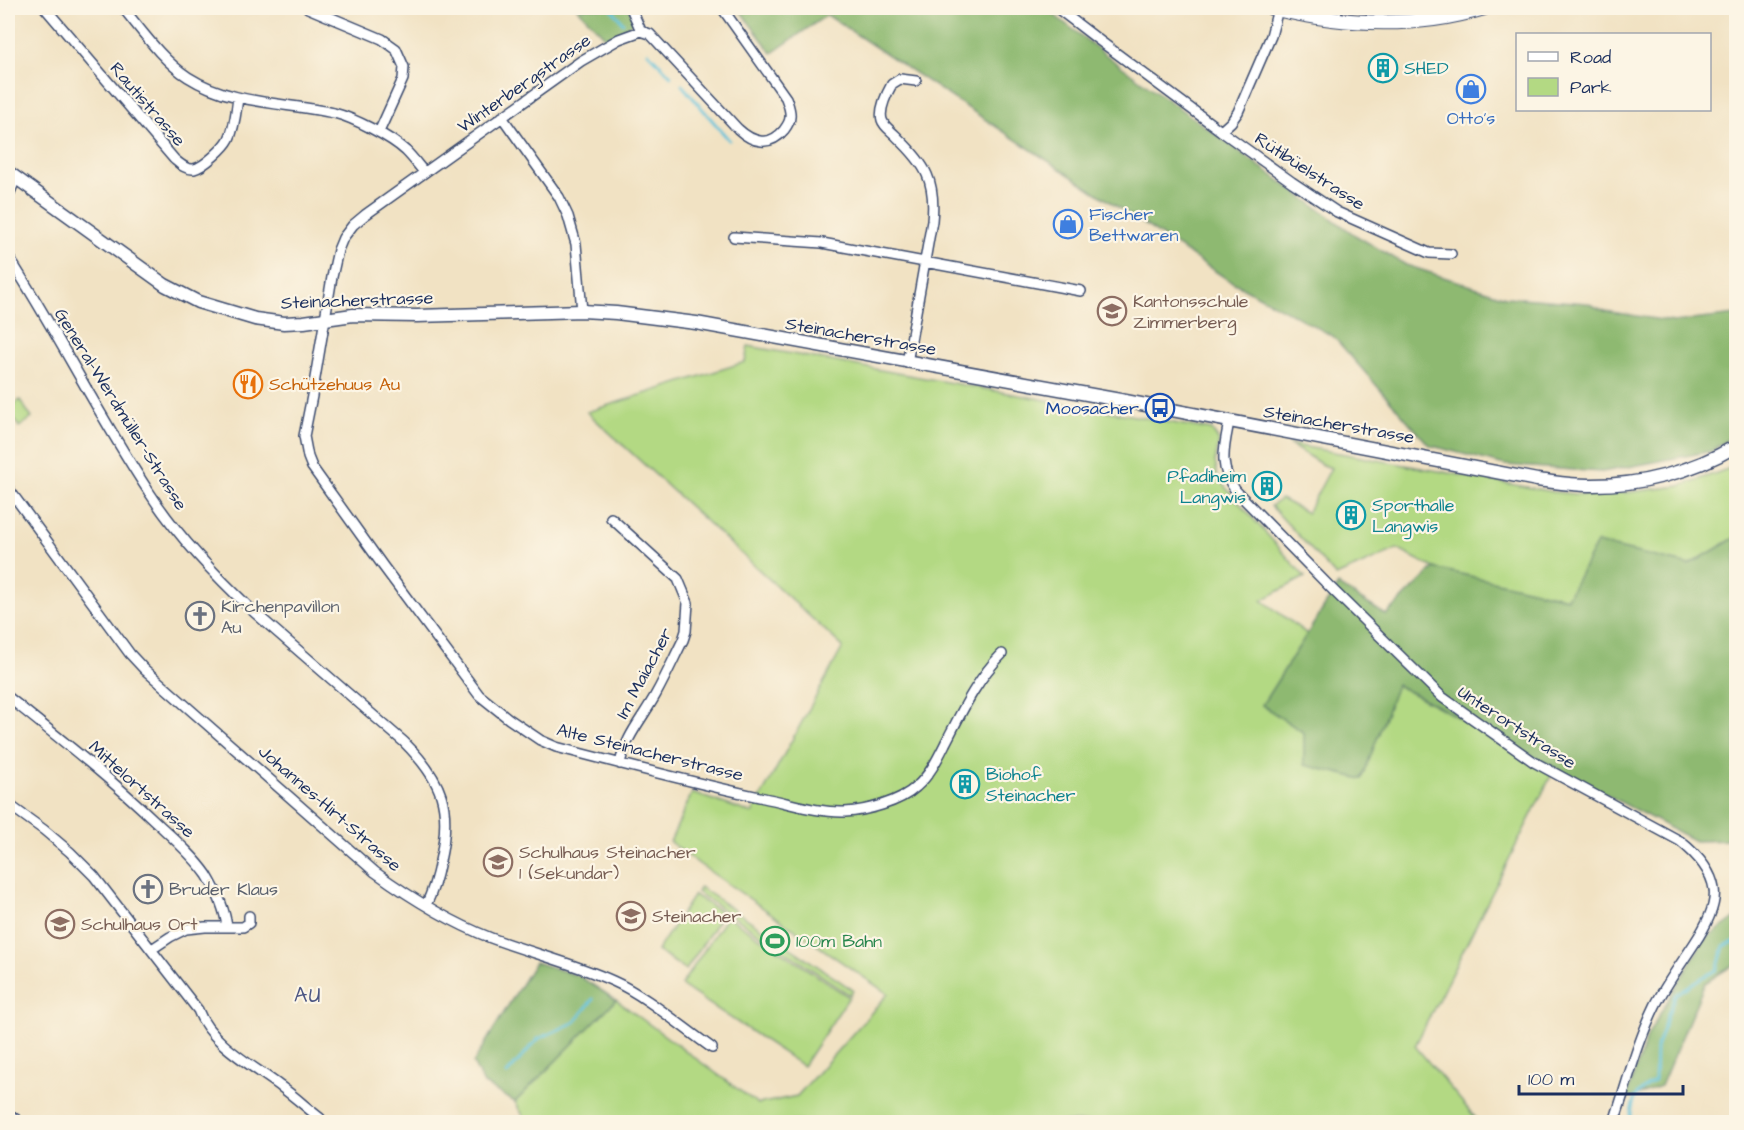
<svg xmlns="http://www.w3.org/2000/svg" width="1744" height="1130" font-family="'Architects Daughter',sans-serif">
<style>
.green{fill:#b3d983;stroke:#678470;stroke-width:1.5}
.forest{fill:#8eb971;stroke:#547468;stroke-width:1.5}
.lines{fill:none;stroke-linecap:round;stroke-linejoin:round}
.stream{stroke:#5bc0d9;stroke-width:3}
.minor-casing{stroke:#3b4a6d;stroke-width:12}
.tertiary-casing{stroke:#3b4a6d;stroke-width:15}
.secondary-casing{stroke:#3b4a6d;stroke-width:16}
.primary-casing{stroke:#3b4a6d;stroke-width:18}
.minor{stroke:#fff;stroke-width:9}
.tertiary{stroke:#fff;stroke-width:12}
.secondary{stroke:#fff;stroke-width:14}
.primary{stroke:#fff;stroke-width:15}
.labels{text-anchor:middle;stroke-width:4.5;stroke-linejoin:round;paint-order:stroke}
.culture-label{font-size:18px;fill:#0d838f;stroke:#fcf5e5;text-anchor:start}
.street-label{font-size:18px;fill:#1b2f5e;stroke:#fcf5e5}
.shop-label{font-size:18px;fill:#366cbe;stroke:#fcf5e5}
.education-label{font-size:18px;fill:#785e54;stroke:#fcf5e5;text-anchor:start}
.food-label{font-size:18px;fill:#c56008;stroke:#fcf5e5;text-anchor:start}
.transit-label{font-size:18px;fill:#164399;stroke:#fcf5e5;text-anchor:end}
.worship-label{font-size:18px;fill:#5b616d;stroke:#fcf5e5;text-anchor:start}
.leisure-label{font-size:18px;fill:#27864d;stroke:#fcf5e5;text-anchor:start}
.quarter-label{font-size:21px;letter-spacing:1.5px;fill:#4d5784;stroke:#fcf5e5}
</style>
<rect width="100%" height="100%" fill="#fcf5e5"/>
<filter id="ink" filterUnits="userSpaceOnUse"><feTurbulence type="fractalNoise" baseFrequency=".0167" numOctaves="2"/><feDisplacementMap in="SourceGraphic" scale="12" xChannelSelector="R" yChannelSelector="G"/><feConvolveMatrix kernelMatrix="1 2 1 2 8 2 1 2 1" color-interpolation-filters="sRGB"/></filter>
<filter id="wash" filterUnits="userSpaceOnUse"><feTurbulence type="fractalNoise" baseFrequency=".008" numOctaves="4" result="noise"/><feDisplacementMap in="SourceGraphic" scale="24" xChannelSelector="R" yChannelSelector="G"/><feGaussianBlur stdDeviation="1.35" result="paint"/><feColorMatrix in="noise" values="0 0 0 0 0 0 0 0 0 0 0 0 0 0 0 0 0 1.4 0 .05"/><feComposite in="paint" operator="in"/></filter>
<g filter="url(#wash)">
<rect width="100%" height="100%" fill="#f1e2c3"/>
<path class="green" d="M 748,346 L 1212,430 L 1219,441 L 1215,461 L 1218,479 L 1305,577 L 1262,600 L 1307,634 L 1262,705 L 1304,733 L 1362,779 L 1396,685 L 1555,768 L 1415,1046 L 1479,1122 L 527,1122 L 515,1102 L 616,1000 L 758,1104 L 797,1096 L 888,994 L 699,864 L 670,842 L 692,793 L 752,813 L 843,647 L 587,412 L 745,362 Z
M 20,400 L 32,418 L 19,427 L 8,409 Z
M 1289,444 L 1554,492 L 1597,496 L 1680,486 L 1736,466 L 1736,537 L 1689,565 L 1597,543 L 1567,598 L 1434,568 L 1397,549 L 1336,576 L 1271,506 L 1281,499 L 1307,513 L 1331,468 L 1321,464 Z
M 700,887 L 853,990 L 850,995 L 697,892 Z
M 694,895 L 723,913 L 686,970 L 657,951 Z
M 727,916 L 849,997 L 803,1066 L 681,985 Z"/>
<path class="forest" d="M 577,8 L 629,8 L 634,22 L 608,40 Z
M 738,8 L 1045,8 L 1114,61 L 1355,235 L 1406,265 L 1506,297 L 1587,303 L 1605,311 L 1674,322 L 1736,315 L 1736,433 L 1712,451 L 1602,472 L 1505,465 L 1429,445 L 1333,336 L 1227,279 L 827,15 L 772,53 Z
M 1736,537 L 1736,840 L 1695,841 L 1397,685 L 1362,779 L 1304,765 L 1304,733 L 1262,705 L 1338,585 L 1386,615 L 1434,568 L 1567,598 L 1597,543 L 1689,565 Z
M 1736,917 L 1736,963 L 1705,983 L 1661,1086 L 1625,1100 L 1648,1034 L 1703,941 Z
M 535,962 L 579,976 L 616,1000 L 515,1102 L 484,1084 L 473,1063 Z"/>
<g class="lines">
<path class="stream" d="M 611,8 L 623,23
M 648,52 L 671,76
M 682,85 L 729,140
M 507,1074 L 538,1039 L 575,1022 L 593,999
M 1630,1122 C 1632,1099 1635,1092 1655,1081 L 1656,1048 L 1675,995 L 1703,977 L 1717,970 L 1724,946 L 1736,941"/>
</g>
</g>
<g filter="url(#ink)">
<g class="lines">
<g class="minor-casing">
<path id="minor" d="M 45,8 L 174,159 C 180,164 186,170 194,169 C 204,167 225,147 229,139 C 235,127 236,111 238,98
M 123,8 C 142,31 162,60 188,77 C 232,105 285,102 334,113 C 354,118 391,137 406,151 C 413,158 418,165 424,172
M 308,8 L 382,39 L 396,49 L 404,67 L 403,79 L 379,132
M 631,8 L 641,31
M 722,8 L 786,98 C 788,104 791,111 790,117 C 790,122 787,126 784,130 C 770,147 753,143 738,129 L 650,34 L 641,31 L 619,39 L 581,61 L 365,215 L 353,225 L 343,238 L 338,250 L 332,277 L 312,396 L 304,436 L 308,457 L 312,467 L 383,566 L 479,695 L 509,719 L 540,740 L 556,747 C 625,765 694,783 764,798 C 790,803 818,813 845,812 C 866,811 900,802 916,787 C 930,775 938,758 946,742 C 962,711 977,679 1002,654
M 1057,8 L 1100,41 L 1221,131 L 1231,122 L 1238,112 L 1271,36 L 1278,9
M 502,117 L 559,197 L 568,216 L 576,244 L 582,311
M 1221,131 L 1292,182 L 1337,212 L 1429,253 L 1451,254
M 8,197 L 16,178
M 734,237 L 822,243 L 1081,291
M 8,256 C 58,333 98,415 149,492 C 178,537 216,576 254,612 L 404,742 C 443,781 452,807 440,861 C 437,876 433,891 426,905
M 907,363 L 932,221 C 936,181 926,165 898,138 C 893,132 884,127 882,120 C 879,110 887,93 892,84 L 900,79 L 916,81
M 1229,422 C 1224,448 1218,467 1236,491 L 1331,588 L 1442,697 L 1534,762 L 1680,841 C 1695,853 1711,869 1714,889 C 1717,907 1704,929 1694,944 C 1681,964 1666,984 1655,1006 C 1637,1043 1627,1084 1614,1122
M 8,488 L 130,654 L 144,669 L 375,872 C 411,898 450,922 491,938 C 531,953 573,963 613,981 C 645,995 682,1027 712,1048
M 611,518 L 678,579 L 688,603 L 686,631 L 683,640 C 674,658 666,676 656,694 C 643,718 625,737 620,764
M 8,697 C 58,737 109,777 156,822 C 173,838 193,855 207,875 C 216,890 225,910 227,927
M 8,804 L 44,830 L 70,852 L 94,876 L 198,1010 C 210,1043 252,1065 280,1086 C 294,1096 307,1108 320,1118 L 322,1122
M 152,949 L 170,937 L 186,929 L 205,927 L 243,927 L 249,923 L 249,916"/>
</g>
<g class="tertiary-casing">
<path id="tertiary" d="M 8,172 L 165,285 L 198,302 L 255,319 L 284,323 L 304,322 L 353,315 L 417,316 L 582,311 L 616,313 L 696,323 L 1120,400 L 1537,480 C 1554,482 1571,485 1588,485 C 1640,486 1692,472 1736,446"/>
</g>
<g class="secondary-casing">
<path id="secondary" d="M 1272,8 C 1342,25 1415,29 1484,8"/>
</g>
<g class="primary-casing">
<path id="primary" d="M 8,1118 L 15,1122"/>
</g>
<use href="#minor" class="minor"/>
<use href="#tertiary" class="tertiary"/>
<use href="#secondary" class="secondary"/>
<use href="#primary" class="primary"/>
</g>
</g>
<defs>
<g id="building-ring" transform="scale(1.5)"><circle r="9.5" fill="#fcf5e5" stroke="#0f9aa8" stroke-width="1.5"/><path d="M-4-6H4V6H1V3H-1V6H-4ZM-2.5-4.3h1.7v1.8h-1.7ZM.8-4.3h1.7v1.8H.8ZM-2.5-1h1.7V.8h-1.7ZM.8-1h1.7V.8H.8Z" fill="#0f9aa8"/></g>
<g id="shop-ring" transform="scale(1.5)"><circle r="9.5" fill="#fcf5e5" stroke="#3f7fe0" stroke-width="1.5"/><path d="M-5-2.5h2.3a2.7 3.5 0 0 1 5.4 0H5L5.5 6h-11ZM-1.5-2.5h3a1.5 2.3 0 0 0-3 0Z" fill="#3f7fe0"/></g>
<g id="school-ring" transform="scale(1.5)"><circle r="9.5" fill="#fcf5e5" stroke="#8d6e63" stroke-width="1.5"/><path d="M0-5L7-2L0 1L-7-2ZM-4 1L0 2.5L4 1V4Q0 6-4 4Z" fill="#8d6e63"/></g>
<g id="restaurant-ring" transform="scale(1.5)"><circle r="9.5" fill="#fcf5e5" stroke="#e8710a" stroke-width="1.5"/><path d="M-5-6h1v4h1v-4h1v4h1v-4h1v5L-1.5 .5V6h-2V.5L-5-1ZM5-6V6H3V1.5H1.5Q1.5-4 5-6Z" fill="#e8710a"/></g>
<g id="bus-ring" transform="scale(1.5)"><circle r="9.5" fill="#fcf5e5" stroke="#1a4fb4" stroke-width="1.5"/><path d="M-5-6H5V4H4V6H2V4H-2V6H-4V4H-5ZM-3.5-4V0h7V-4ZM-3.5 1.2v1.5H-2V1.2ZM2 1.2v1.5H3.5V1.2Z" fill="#1a4fb4"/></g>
<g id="church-ring" transform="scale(1.5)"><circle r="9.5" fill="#fcf5e5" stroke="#6b7280" stroke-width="1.5"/><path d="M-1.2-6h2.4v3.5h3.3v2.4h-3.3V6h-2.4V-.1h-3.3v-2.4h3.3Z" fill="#6b7280"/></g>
<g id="stadium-ring" transform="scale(1.5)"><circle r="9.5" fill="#fcf5e5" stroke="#2e9e5b" stroke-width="1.5"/><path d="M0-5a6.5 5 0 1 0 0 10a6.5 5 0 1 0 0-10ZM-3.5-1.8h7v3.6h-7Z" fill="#2e9e5b"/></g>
</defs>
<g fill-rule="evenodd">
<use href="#building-ring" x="1383" y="68"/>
<use href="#shop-ring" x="1471" y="89"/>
<use href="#shop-ring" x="1068" y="224"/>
<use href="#school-ring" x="1112" y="311"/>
<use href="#restaurant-ring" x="248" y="384"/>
<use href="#bus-ring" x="1160" y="408"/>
<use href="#building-ring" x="1267" y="486"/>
<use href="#building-ring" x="1351" y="515"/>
<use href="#church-ring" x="200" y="616"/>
<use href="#building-ring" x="965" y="784"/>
<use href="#school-ring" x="498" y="862"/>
<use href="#church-ring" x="148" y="889"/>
<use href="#school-ring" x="631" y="916"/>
<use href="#school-ring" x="60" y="924"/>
<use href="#stadium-ring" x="775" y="941"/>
</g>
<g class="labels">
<g class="culture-label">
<text x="1404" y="74">SHED</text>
<text x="1246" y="482" text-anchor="end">Pfadiheim<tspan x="1246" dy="21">Langwis</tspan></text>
<text x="1372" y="511">Sporthalle<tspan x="1372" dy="21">Langwis</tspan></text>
<text x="986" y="780">Biohof<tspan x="986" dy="21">Steinacher</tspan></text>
</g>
<g class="street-label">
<text transform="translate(524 83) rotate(-35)" y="6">Winterbergstrasse</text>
<text transform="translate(148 104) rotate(49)" y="6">Rautistrasse</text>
<text transform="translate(1310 171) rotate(33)" y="6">Rütibüelstrasse</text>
<text transform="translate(357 300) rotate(-2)" y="6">Steinacherstrasse</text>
<text transform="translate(861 336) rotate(10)" y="6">Steinacherstrasse</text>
<text transform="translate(121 409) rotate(58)" y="6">General-Werdmüller-Strasse</text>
<text transform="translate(1339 424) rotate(10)" y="6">Steinacherstrasse</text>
<text transform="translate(644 673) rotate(-62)" y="6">Im Maiacher</text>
<text transform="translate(1517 727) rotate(33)" y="6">Unterortstrasse</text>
<text transform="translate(650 752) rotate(14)" y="6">Alte Steinacherstrasse</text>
<text transform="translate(142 789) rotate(42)" y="6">Mittelortstrasse</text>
<text transform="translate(330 808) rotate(41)" y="6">Johannes-Hirt-Strasse</text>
</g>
<g class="shop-label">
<text x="1471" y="124">Otto's</text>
<text x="1089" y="220" text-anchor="start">Fischer<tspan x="1089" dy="21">Bettwaren</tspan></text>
</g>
<g class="education-label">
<text x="1133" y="307">Kantonsschule<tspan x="1133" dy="21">Zimmerberg</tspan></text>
<text x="519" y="858">Schulhaus Steinacher<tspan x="519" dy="21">1 (Sekundar)</tspan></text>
<text x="652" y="922">Steinacher</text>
<text x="81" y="930">Schulhaus Ort</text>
</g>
<g class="food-label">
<text x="269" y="390">Schützehuus Au</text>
</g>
<g class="transit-label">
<text x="1139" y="414">Moosacher</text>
</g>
<g class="worship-label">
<text x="221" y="612">Kirchenpavillon<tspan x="221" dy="21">Au</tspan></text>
<text x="169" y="895">Bruder Klaus</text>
</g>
<g class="leisure-label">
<text x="796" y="947">100m Bahn</text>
</g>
<g class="quarter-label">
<text x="308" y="1002">AU</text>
</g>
</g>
<rect width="1744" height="1130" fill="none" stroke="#fcf5e5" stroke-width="30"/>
<rect x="1516" y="33" width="195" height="78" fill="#fcf5e5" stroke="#a2a6af" stroke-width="1.5"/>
<rect x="1528" y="52" width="30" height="9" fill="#ffffff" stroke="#a2a6af" stroke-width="1.5"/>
<text x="1570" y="63" font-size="18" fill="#1b2f5e">Road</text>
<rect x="1528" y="78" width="30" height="18" fill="#b3d983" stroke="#a2a6af" stroke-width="1.5"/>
<text x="1570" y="93" font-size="18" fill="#1b2f5e">Park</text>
<path d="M1519 1085v9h164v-9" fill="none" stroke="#1b2f5e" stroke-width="3"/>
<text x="1528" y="1085" font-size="18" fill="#1b2f5e" stroke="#fcf5e5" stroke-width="4.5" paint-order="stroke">100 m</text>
</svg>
